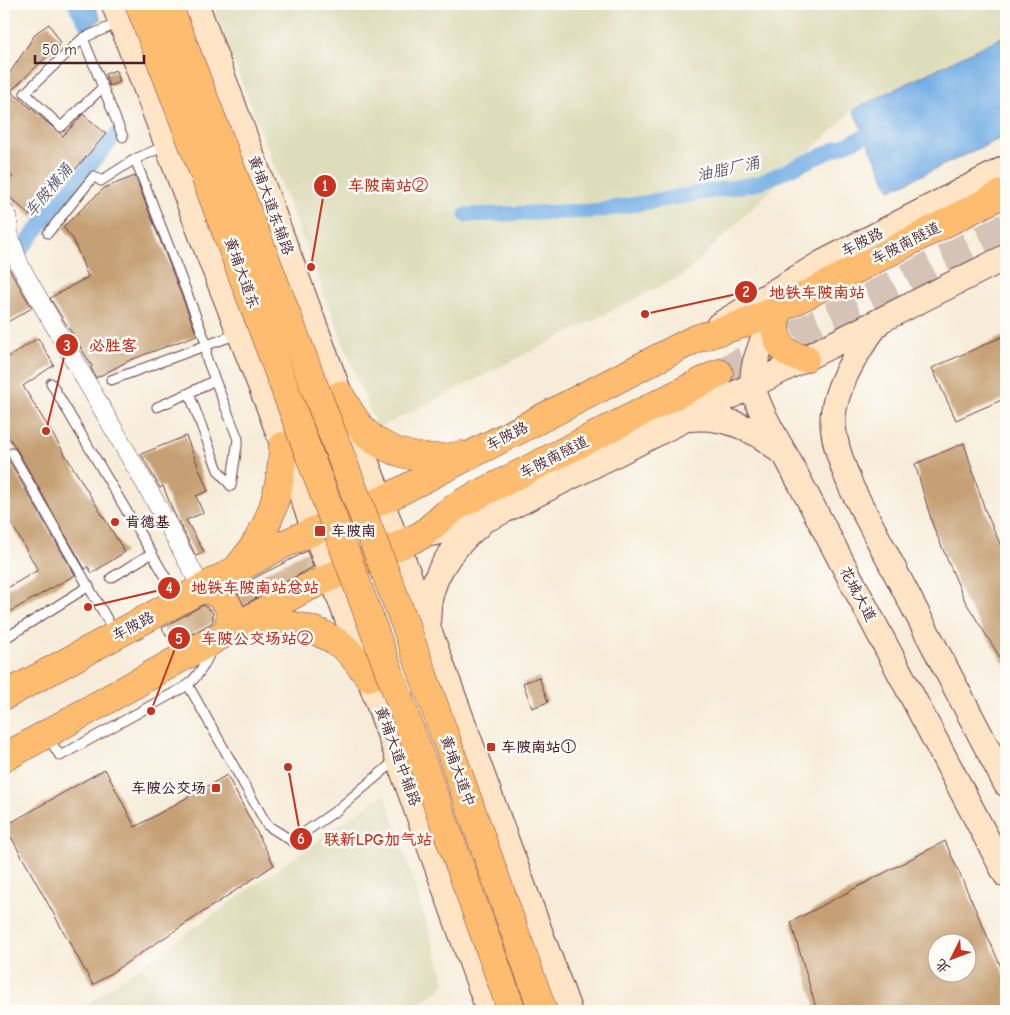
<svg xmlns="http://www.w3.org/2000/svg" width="1010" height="1015" font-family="'Comic Neue','LXGW WenKai TC',sans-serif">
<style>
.built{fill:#deddbb}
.water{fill:#75aee5;stroke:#606688}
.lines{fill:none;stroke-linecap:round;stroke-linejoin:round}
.canal{stroke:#75aee5;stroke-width:15}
.building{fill:#c6a075;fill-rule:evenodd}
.primary-tunnel{stroke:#d4c3b6;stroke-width:28;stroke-dasharray:28 14;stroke-linecap:butt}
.lane-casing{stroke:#643e45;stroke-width:11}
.street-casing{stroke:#643e45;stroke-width:19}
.secondary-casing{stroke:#643e45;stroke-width:27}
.primary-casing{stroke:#643e45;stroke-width:29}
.lane{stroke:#fff;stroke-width:9}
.street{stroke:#fff;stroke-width:18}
.secondary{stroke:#ffe4c6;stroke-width:25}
.primary{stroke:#febc70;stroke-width:28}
.primary-bridge-casing{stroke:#643e45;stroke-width:29;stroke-linecap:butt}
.primary-bridge{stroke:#febc70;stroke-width:28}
.poi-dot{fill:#c8321e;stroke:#fdfcf7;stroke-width:2}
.labels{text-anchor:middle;stroke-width:5;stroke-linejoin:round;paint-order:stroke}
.street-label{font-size:15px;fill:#4a1f2b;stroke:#fdfcf7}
.poi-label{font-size:15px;font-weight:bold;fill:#4a1f2b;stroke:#fdfcf7;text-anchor:start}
.water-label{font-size:16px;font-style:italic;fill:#5b5875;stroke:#fdfcf7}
.leader{fill:none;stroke:#c8321e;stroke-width:2}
.callout-dot{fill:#c8321e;stroke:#fdfcf7;stroke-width:2}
.mark-label{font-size:15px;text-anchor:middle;font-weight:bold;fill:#fff}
.callout-label{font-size:16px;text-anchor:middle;font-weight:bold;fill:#c8321e;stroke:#fdfcf7;stroke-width:5;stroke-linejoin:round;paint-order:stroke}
</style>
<rect width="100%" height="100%" fill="#fdfcf7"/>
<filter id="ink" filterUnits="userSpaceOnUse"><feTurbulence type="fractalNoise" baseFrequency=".02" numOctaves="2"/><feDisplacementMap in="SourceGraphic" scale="10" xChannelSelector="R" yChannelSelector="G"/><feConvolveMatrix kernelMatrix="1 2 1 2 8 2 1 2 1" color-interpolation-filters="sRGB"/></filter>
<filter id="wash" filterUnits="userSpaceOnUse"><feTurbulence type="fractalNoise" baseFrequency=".0096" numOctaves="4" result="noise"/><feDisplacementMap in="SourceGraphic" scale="20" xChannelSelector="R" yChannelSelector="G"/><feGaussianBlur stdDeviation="1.12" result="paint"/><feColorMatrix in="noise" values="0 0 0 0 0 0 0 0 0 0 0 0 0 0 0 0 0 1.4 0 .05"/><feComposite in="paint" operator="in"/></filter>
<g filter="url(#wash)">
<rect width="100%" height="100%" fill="#f7ecd9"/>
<path class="built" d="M 211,4 L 1006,4 L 1006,35 L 853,110 L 685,274 L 377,429 Z
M 385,793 L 446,984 L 410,1011 L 77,1011 Z"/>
<path class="water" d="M 79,4 L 93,4 L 101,19 L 92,25 Z
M 1006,35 L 1006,136 L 890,190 L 853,110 Z"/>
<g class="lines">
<path class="canal" d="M 75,4 L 87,25
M 466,215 L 596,211 L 759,183 L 883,128
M 4,265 L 21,250 L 53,209 L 116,135"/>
</g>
<g id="blocks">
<path class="building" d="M 49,24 L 61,43 L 11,91 L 63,136 L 83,114 L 106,134 L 33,218 L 4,192 L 4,187 L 13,177 L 4,169 L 4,82 L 36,33 Z
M 116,70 L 120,82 L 109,86 L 105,74 Z
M 135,176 L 197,335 L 130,360 L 96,378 L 91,368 L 92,366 L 50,298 L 88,277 L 73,239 L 63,227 L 104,188 Z
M 4,260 L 32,308 L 4,324 Z
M 1006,335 L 1006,398 L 956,420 L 932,368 Z
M 38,338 L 54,365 L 23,386 L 125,552 L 92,573 L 88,567 L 85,569 L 17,450 L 4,430 L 4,360 Z
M 186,436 L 208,491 L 196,496 L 203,513 L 186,520 L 204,552 L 196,556 L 173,511 L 163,486 L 160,488 L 141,454 Z
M 964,443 L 985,510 L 1006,557 L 1006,667 L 965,601 L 933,526 L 915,464 Z
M 9,461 L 75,575 L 4,615 L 4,590 L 38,570 L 4,511 L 4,464 Z
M 307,551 L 313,567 L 244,605 L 235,588 Z
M 203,605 L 213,612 L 213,622 L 172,645 L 162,628 Z
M 539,677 L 548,702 L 532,708 L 523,683 Z
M 105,769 L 135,827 L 227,775 L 274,865 L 93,985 L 5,826 Z
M 945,841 L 1006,978 L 1006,1011 L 817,1011 L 791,922 ZM 938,942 L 968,942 L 968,972 L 938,972 Z"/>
</g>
</g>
<g filter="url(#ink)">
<use href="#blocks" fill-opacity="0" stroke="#643e45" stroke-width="1"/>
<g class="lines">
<path class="primary-tunnel" d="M 719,373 L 1006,227"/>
<g class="lane-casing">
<path id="lane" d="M 119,23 L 83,38 L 123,137
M 83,38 L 25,93 L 61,127 L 103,87
M 165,146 L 135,159 L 207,345 L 238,334
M 48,233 L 94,176 L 101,181 L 135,159
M 111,380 L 207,345 L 206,357 L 238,439 L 231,486 L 218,470 L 189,393 L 157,407
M 51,383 L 178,598
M 189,393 L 215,380
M 12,453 L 115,633
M 111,578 L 152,553
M 4,639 L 89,586
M 188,685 L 267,825 L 292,841 L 337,810 L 396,760
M 48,737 L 60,756 L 188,685 C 200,674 206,663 212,648"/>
</g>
<g class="street-casing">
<path id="street" d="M 4,211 L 8,216 L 9,234 L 20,266 L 159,508 L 202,589"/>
</g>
<g class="secondary-casing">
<path id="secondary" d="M 114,4 L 210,258 L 269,407 L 369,677 L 489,1011
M 196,4 L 340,395 L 381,500 L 569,1011
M 779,310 C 770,321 764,334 760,348 C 756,359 752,370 753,382 C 753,402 776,438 786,456 L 1006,875
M 878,323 C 858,349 831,392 833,425 C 835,448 844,469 852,489 L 1006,784
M 719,325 L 822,263 L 1006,168
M 687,419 C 721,414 755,428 780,451
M 422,535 L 462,528 L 491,517 L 1006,257
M 428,622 C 426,581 449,550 479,525"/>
</g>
<g class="primary-casing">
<path id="primary" d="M 781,308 C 767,328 780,358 805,358
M 340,395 C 347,407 354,420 364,431 C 388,455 427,463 461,455
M 239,566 C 270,530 281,493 283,446
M 202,589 C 226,593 237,610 226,633
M 243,626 C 276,621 313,624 341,645 C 352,653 360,666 369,677
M 4,696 L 280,546 L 387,498 L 695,339 L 743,324 L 781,308 L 1006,192
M 4,758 L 300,591 L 422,535 L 446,514 L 460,504 L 719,373"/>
</g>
<use href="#lane" class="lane"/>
<use href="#street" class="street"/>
<use href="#secondary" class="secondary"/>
<use href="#primary" class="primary"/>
<g class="primary-bridge-casing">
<path id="primary-bridge" d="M 139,4 C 268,338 391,674 512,1011
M 168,4 L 405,624 L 543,1011"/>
</g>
<use href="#primary-bridge" class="primary-bridge"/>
</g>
</g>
<g class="poi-dot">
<circle cx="115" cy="522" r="5"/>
<rect x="314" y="525" width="12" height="12" rx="2.5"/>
<rect x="486" y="742" width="10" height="10" rx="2.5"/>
<rect x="211" y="783" width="10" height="10" rx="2.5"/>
</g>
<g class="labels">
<g class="street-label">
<text transform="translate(271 205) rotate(70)" y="5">黄埔大道东辅路</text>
<text transform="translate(862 242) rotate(-27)" y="5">车陂路</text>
<text transform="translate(906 243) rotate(-27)" y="5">车陂南隧道</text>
<text transform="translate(242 273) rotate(70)" y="5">黄埔大道东</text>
<text transform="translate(507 436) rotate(-27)" y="5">车陂路</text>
<text transform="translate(554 457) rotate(-27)" y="5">车陂南隧道</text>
<text transform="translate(858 594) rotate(62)" y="5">花城大道</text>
<text transform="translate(133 626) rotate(-28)" y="5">车陂路</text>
<text transform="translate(398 756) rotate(70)" y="5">黄埔大道中辅路</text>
<text transform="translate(458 771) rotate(70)" y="5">黄埔大道中</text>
</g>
<g class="poi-label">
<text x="125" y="527">肯德基</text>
<text x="331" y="536">车陂南</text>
<text x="501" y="752">车陂南站①</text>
<text x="206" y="793" text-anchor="end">车陂公交场</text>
</g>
<g class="water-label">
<text transform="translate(728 168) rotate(-12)" y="6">油脂厂涌</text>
<text transform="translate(48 190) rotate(-50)" y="6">车陂横涌</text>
</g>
</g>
<path class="leader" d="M311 267L325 186M645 314L746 292M46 431L67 345M88 607L169 588M151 711L179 638M288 767L301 839"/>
<g class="callout-dot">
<circle cx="311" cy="267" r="5"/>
<circle cx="645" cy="314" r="5"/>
<circle cx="46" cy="431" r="5"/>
<circle cx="88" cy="607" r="5"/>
<circle cx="151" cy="711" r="5"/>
<circle cx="288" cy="767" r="5"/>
<circle cx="325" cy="186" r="12"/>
<circle cx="746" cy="292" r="12"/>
<circle cx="67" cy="345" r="12"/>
<circle cx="169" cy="588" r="12"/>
<circle cx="179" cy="638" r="12"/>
<circle cx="301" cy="839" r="12"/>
</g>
<g class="mark-label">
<text x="325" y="191">1</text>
<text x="746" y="297">2</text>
<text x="67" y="351">3</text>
<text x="169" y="593">4</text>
<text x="179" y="644">5</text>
<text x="301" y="844">6</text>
</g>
<g class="callout-label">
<text x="388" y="191">车陂南站②</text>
<text x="817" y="298">地铁车陂南站</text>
<text x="113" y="351">必胜客</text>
<text x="255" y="593">地铁车陂南站总站</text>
<text x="257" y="644">车陂公交场站②</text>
<text x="378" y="845">联新LPG加气站</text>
</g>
<rect width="1010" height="1015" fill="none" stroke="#fdfcf7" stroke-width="20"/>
<g transform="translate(952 958) rotate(228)"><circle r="24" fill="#fdfcf7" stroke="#b5a4a5"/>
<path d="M0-4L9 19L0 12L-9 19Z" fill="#c8321e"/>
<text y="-8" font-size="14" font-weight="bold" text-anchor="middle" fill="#4a1f2b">北</text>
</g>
<path d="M35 55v8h109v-8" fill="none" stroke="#4a1f2b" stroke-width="2.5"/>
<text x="42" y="55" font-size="15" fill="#4a1f2b" stroke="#fdfcf7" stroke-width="4" paint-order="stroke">50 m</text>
</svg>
